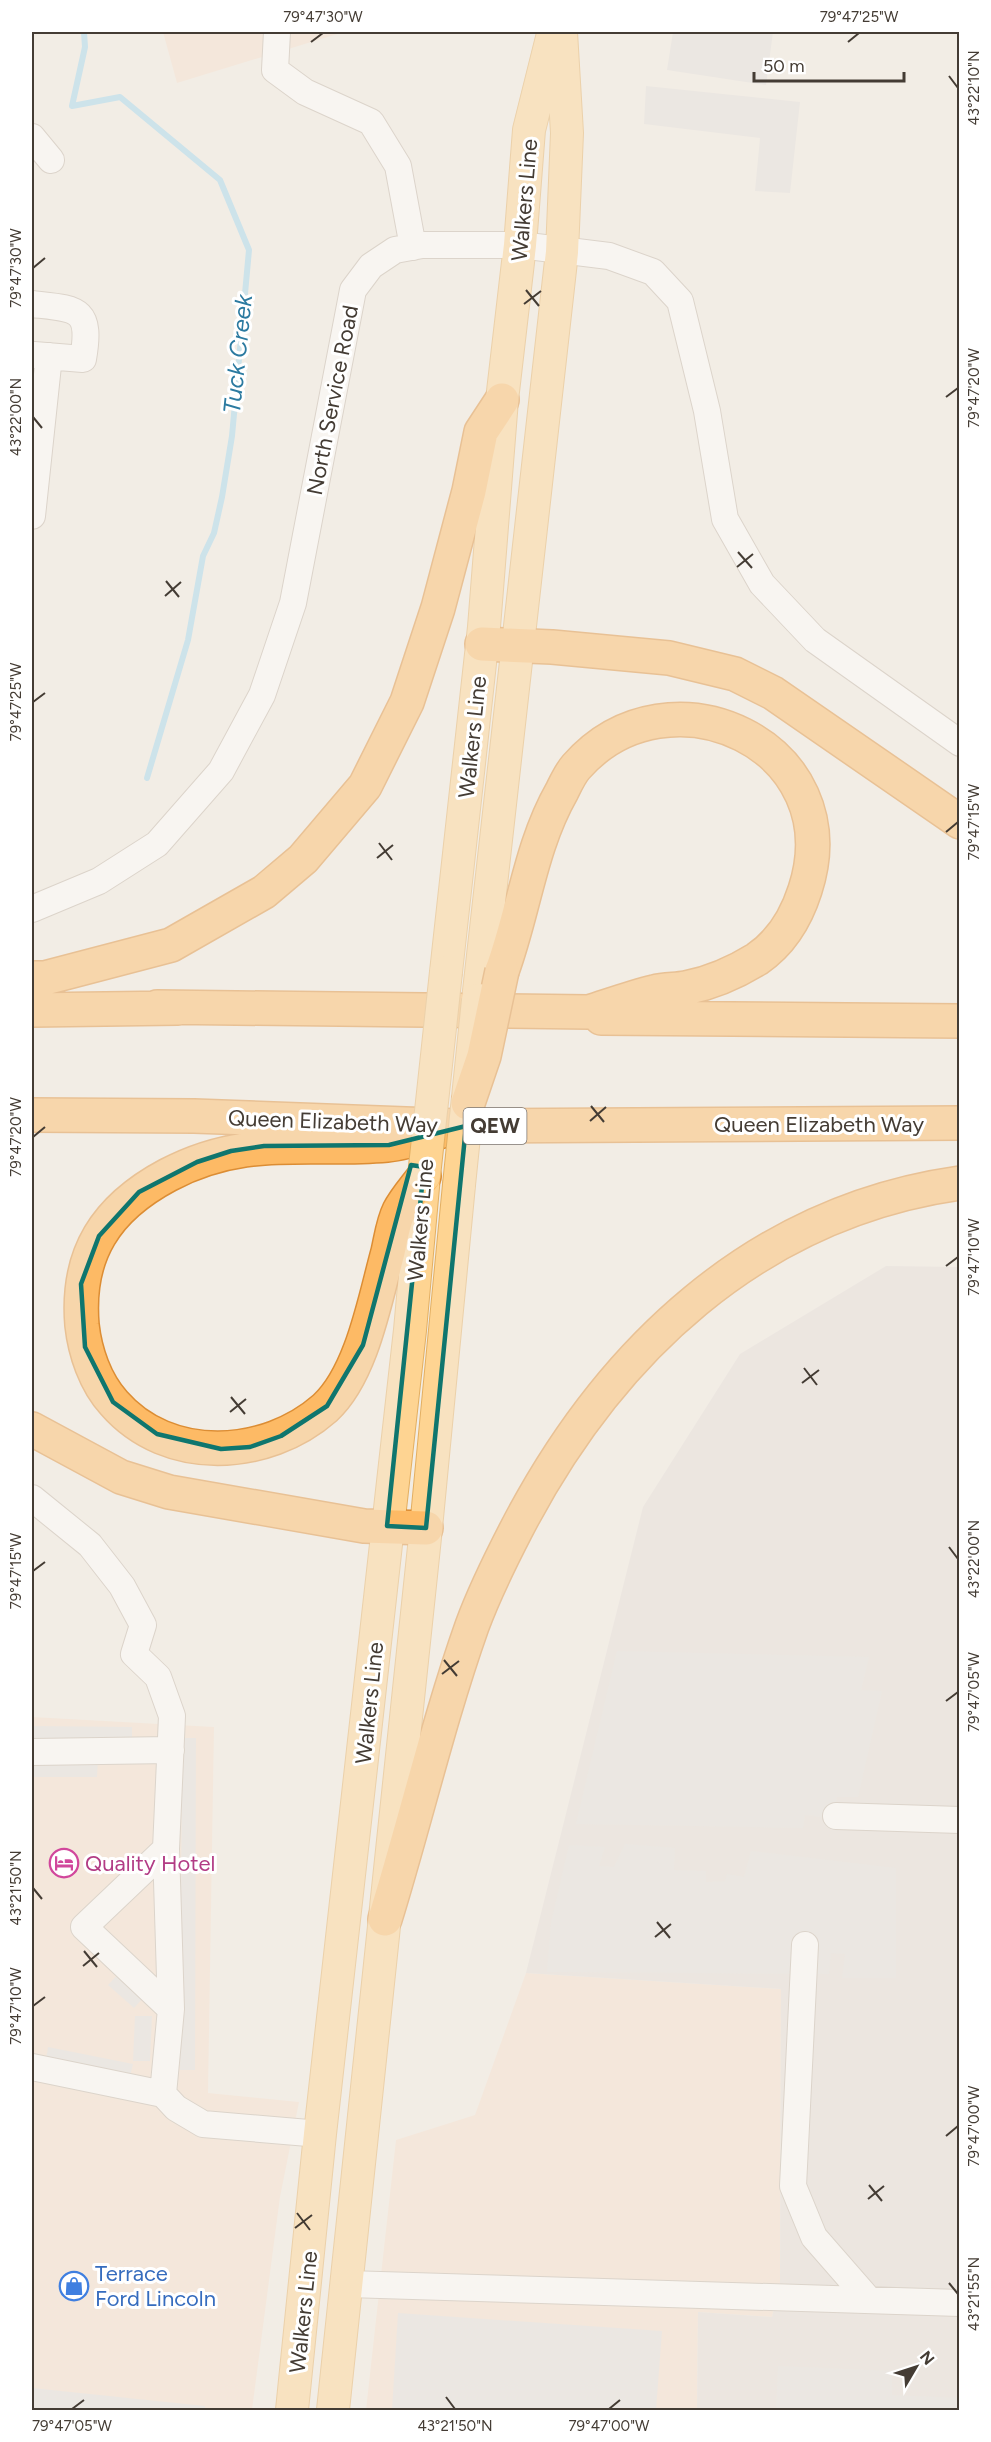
<svg xmlns="http://www.w3.org/2000/svg" width="991" height="2442" font-family="Figtree,sans-serif">
<style>
.commercial{fill:#f5e1cf}
.industrial{fill:#e4deda}
.parking{fill:#e3e0dd}
.lines{fill:none;stroke-linecap:round;stroke-linejoin:round}
.stream{stroke:#a0d7f0;stroke-width:6}
.minor-casing{stroke:#c1b6aa;stroke-width:28}
.major-casing{stroke:#e3af62;stroke-width:34}
.highway-casing{stroke:#dc8d34;stroke-width:36}
.minor{stroke:#fff;stroke-width:26}
.major{stroke:#fed492;stroke-width:32}
.highway{stroke:#fdba65;stroke-width:33}
.major-bridge-casing{stroke:#e3af62;stroke-width:34;stroke-linecap:butt}
.highway-bridge-casing{stroke:#dc8d34;stroke-width:36;stroke-linecap:butt}
.major-bridge{stroke:#fed492;stroke-width:32}
.highway-bridge{stroke:#fdba65;stroke-width:33}
.marked{fill:none;stroke:#0f766e;stroke-width:4.5;stroke-linejoin:round}
.ticks{fill:none;stroke:#443c34;stroke-width:2}
.labels{text-anchor:middle;stroke-width:6;stroke-linejoin:round;paint-order:stroke}
.shield{fill:#fff;stroke:#7c7671;stroke-width:1.5}
.shield-label{font-size:21px;font-weight:bold;fill:#443c34}
.street-label{font-size:22px;fill:#443c34;stroke:#fff}
.hotel-label{font-size:22px;fill:#b23c85;stroke:#fff;text-anchor:start}
.shop-label{font-size:22px;fill:#366cbe;stroke:#fff;text-anchor:start}
.water-label{font-size:24px;font-style:italic;fill:#2b7aa0;stroke:#fff}
.neatline{fill:none;stroke:#443c34;stroke-width:2}
.ticks-label{font-size:15px;text-anchor:middle;fill:#443c34}
</style>
<rect width="100%" height="100%" fill="#f2ede5"/>
<path class="commercial" d="M 163,32 L 344,32 L 177,83 Z
M 32,1717 L 214,1727 L 208,2093 L 299,2102 L 280,2197 L 252,2410 L 32,2410 Z
M 526,1973 L 781,1989 L 780,2284 L 772,2317 L 698,2312 L 697,2410 L 366,2410 L 396,2140 L 475,2115 Z"/>
<path class="industrial" d="M 886,1266 L 959,1267 L 959,2410 L 697,2410 L 698,2312 L 772,2317 L 780,2284 L 781,1989 L 526,1973 L 643,1507 L 740,1354 Z"/>
<path class="parking" d="M 673,32 L 773,32 L 766,85 L 667,70 Z
M 646,86 L 800,102 L 790,193 L 755,191 L 760,138 L 644,124 Z
M 617,1651 L 869,1657 L 861,1690 L 882,1691 L 858,1797 L 837,1797 L 832,1818 L 805,1815 L 803,1828 L 576,1824 Z
M 32,1726 L 132,1727 L 132,1758 L 98,1758 L 97,1777 L 32,1777 Z
M 182,1738 L 196,1738 L 195,2070 L 180,2070 Z
M 625,1844 L 675,1848 L 674,1870 L 706,1871 L 706,1882 L 725,1881 L 727,1874 L 744,1877 L 751,1851 L 896,1868 L 896,1978 L 842,1978 L 845,1954 L 831,1953 L 829,1974 L 547,1972 L 551,1923 L 569,1845 L 605,1847 L 599,1866 L 614,1867 Z
M 120,1972 L 145,1996 L 134,2008 L 108,1985 Z
M 135,2016 L 152,2016 L 150,2061 L 133,2061 Z
M 48,2047 L 133,2064 L 130,2076 L 46,2059 Z
M 398,2313 L 662,2331 L 656,2410 L 392,2410 Z
M 778,2366 L 892,2371 L 892,2395 L 959,2398 L 959,2410 L 776,2410 Z
M 32,2388 L 205,2406 L 205,2410 L 32,2410 Z"/>
<g class="lines">
<path class="stream" d="M 84,32 L 85,47 L 72,106 L 120,97 L 220,180 L 249,250 L 232,436 L 222,497 L 214,533 L 203,556 L 188,640 L 147,778"/>
<g class="minor-casing">
<path id="minor" d="M 277,32 L 275,70 L 305,92 L 371,122 L 398,166 L 413,247
M 32,137 L 51,160
M 32,304 C 77,309 92,307 83,359 L 34,355
M 32,516 L 49,356
M 32,909 L 99,881 L 157,844 L 221,771 L 262,695 L 293,603 L 353,290 L 371,266 L 395,250 L 422,245 L 520,245 L 609,256 L 653,272 L 680,301 L 707,411 L 725,519 L 762,584 L 815,640 L 960,743
M 32,1498 L 90,1545 L 122,1586 L 143,1625 L 134,1654 L 158,1677 L 172,1716 L 166,1849 L 171,2009 L 163,2094 L 176,2108 L 203,2124 L 320,2134
M 32,1752 L 171,1750
M 836,1816 L 960,1820
M 166,1849 L 84,1927 L 171,2009
M 805,1945 L 793,2186 L 814,2237 L 869,2300
M 32,2067 L 163,2094
M 348,2284 L 960,2303"/>
</g>
<g class="major-casing">
<path id="major" d="M 446,972 L 484,627 L 502,400 L 520,245 L 529,130 L 552,38
M 478,1000 L 562,252 L 567,133 L 561,32
M 292,2410 L 320,2134 L 410,1330 L 424,1176
M 333,2410 L 426,1528 L 459,1185"/>
</g>
<g class="highway-casing">
<path id="highway" d="M 482,644 L 552,647 L 669,658 L 735,674 L 773,693 L 960,822
M 32,978 L 45,978 L 171,945 L 264,892 L 303,859 L 365,786 L 407,702 L 438,608 L 469,491 L 481,432 L 502,400
M 157,1007 L 589,1012 C 611,1005 633,997 654,992 C 665,989 676,990 686,988 C 711,983 736,972 757,959 C 782,942 796,918 805,890 C 852,746 669,661 576,767 C 570,774 566,783 562,791 C 530,847 524,911 502,971
M 32,1010 L 178,1008
M 601,1018 L 960,1021
M 32,1115 L 194,1116 L 459,1126 L 960,1123
M 424,1176 C 416,1187 405,1199 399,1211 C 393,1223 391,1239 388,1252 C 375,1299 362,1374 325,1408 C 266,1460 168,1465 114,1403 C 95,1382 85,1352 82,1325 C 76,1254 106,1208 168,1175 C 246,1134 305,1152 387,1145 C 410,1143 436,1132 459,1126
M 32,1429 L 121,1477 L 169,1492 L 364,1526 L 426,1528
M 385,1919 C 415,1822 438,1722 472,1626 C 484,1593 500,1561 516,1530 C 608,1352 755,1212 960,1183"/>
</g>
<use href="#minor" class="minor"/>
<use href="#major" class="major"/>
<use href="#highway" class="highway"/>
<g class="major-bridge-casing">
<path id="major-bridge" d="M 424,1176 L 446,972
M 459,1185 L 478,1000"/>
</g>
<g class="highway-bridge-casing">
<path id="highway-bridge" d="M 468,1103 L 484,1056 L 502,971"/>
</g>
<use href="#major-bridge" class="major-bridge"/>
<use href="#highway-bridge" class="highway-bridge"/>
</g>
<path d="M0 0H991V2442H0ZM 466,1126 L 426,1528 L 387,1526 L 424,1167 L 411,1165 L 363,1345 L 327,1406 L 281,1436 L 250,1447 L 221,1449 L 157,1434 L 113,1402 L 85,1347 L 81,1284 L 99,1236 L 139,1192 L 197,1162 L 231,1151 L 264,1146 L 389,1145 Z" fill="#f2ede5" fill-opacity=".55" fill-rule="evenodd"/>
<path class="marked" d="M 466,1126 L 426,1528 L 387,1526 L 424,1167 L 411,1165 L 363,1345 L 327,1406 L 281,1436 L 250,1447 L 221,1449 L 157,1434 L 113,1402 L 85,1347 L 81,1284 L 99,1236 L 139,1192 L 197,1162 L 231,1151 L 264,1146 L 389,1145 Z"/>
<path class="ticks" d="M 311,42 L 323,33M 848,42 L 859,33M 949,76 L 958,88M 33,268 L 45,258M 526,290 L 539,306M 524,304 L 541,291M 946,397 L 958,388M 33,417 L 42,428M 738,552 L 752,568M 737,567 L 753,554M 166,581 L 179,597M 165,596 L 181,582M 33,702 L 45,693M 946,832 L 958,822M 379,843 L 392,860M 377,858 L 393,845M 591,1106 L 604,1122M 590,1121 L 606,1107M 33,1137 L 45,1127M 946,1266 L 958,1257M 804,1368 L 817,1385M 802,1383 L 819,1370M 231,1397 L 245,1414M 230,1412 L 246,1399M 949,1547 L 958,1559M 33,1571 L 45,1562M 444,1660 L 457,1676M 442,1674 L 459,1661M 946,1701 L 958,1692M 33,1888 L 42,1899M 657,1922 L 670,1938M 655,1937 L 671,1924M 84,1951 L 97,1967M 83,1966 L 99,1953M 33,2006 L 45,1997M 946,2136 L 958,2126M 869,2185 L 882,2201M 868,2199 L 884,2186M 297,2213 L 310,2230M 295,2228 L 312,2215M 949,2283 L 958,2294M 446,2397 L 455,2409M 72,2409 L 84,2400M 609,2409 L 620,2400"/>
<defs>
<g id="hotel-ring" transform="scale(1.5)"><circle r="9.5" fill="#fff" stroke="#d1479c" stroke-width="1.5"/><path d="M-6-4.5h1.5V1H6V5H4.5V3h-9V5H-6ZM-4 0a1.8 1.8 0 1 1 3.6 0ZM.5 0V-2.5h3Q6-2.5 6 0Z" fill="#d1479c"/></g>
<g id="shop-ring" transform="scale(1.5)"><circle r="9.5" fill="#fff" stroke="#3f7fe0" stroke-width="1.5"/><path d="M-5-2.5h2.3a2.7 3.5 0 0 1 5.4 0H5L5.5 6h-11ZM-1.5-2.5h3a1.5 2.3 0 0 0-3 0Z" fill="#3f7fe0"/></g>
</defs>
<g fill-rule="evenodd">
<use href="#hotel-ring" x="64" y="1863"/>
<use href="#shop-ring" x="74" y="2286"/>
</g>
<g class="labels">
<rect class="shield" x="463.5" y="1108" width="63" height="36" rx="4.5"/>
<g class="shield-label">
<text x="495" y="1133">QEW</text>
</g>
<g class="street-label">
<text transform="translate(524 200) rotate(-85)" y="8">Walkers Line</text>
<text transform="translate(332 400) rotate(-79)" y="8">North Service Road</text>
<text transform="translate(472 737) rotate(-84)" y="8">Walkers Line</text>
<text transform="translate(333 1121) rotate(2)" y="8">Queen Elizabeth Way</text>
<text x="819" y="1132">Queen Elizabeth Way</text>
<text transform="translate(420 1220) rotate(-85)" y="8">Walkers Line</text>
<text transform="translate(369 1703) rotate(-84)" y="8">Walkers Line</text>
<text transform="translate(303 2312) rotate(-84)" y="8">Walkers Line</text>
</g>
<g class="hotel-label">
<text x="85" y="1871">Quality Hotel</text>
</g>
<g class="shop-label">
<text x="95" y="2281">Terrace<tspan x="95" dy="25">Ford Lincoln</tspan></text>
</g>
<g class="water-label">
<text transform="translate(238 354) rotate(-84)" y="8">Tuck Creek</text>
</g>
</g>
<rect width="991" height="2442" fill="none" stroke="#ffffff" stroke-width="66"/>
<g transform="translate(916 2367) rotate(51)" stroke="#ffffff" stroke-width="4.5" paint-order="stroke">
<path d="M0-4.5L10 22L0 15L-10 22Z" fill="#443c34"/>
<text y="-9" font-size="16" font-weight="bold" text-anchor="middle" fill="#443c34">N</text>
</g>
<path d="M754 72v9h150v-9" fill="none" stroke="#443c34" stroke-width="3"/>
<text x="763" y="72" font-size="18" fill="#443c34" stroke="#ffffff" stroke-width="4.5" paint-order="stroke">50 m</text>
<rect x="33" y="33" width="925" height="2376" class="neatline"/>
<g class="ticks-label">
<text x="323" y="22">79°47'30"W</text>
<text x="859" y="22">79°47'25"W</text>
<text transform="translate(974 88) rotate(-90)" y="5">43°22'10"N</text>
<text transform="translate(16 268) rotate(-90)" y="5">79°47'30"W</text>
<text transform="translate(974 388) rotate(-90)" y="5">79°47'20"W</text>
<text transform="translate(16 417) rotate(-90)" y="5">43°22'00"N</text>
<text transform="translate(16 702) rotate(-90)" y="5">79°47'25"W</text>
<text transform="translate(974 822) rotate(-90)" y="5">79°47'15"W</text>
<text transform="translate(16 1137) rotate(-90)" y="5">79°47'20"W</text>
<text transform="translate(974 1257) rotate(-90)" y="5">79°47'10"W</text>
<text transform="translate(974 1559) rotate(-90)" y="5">43°22'00"N</text>
<text transform="translate(16 1571) rotate(-90)" y="5">79°47'15"W</text>
<text transform="translate(974 1692) rotate(-90)" y="5">79°47'05"W</text>
<text transform="translate(16 1888) rotate(-90)" y="5">43°21'50"N</text>
<text transform="translate(16 2006) rotate(-90)" y="5">79°47'10"W</text>
<text transform="translate(974 2126) rotate(-90)" y="5">79°47'00"W</text>
<text transform="translate(974 2294) rotate(-90)" y="5">43°21'55"N</text>
<text x="72" y="2431">79°47'05"W</text>
<text x="455" y="2431">43°21'50"N</text>
<text x="609" y="2431">79°47'00"W</text>
</g>
</svg>
